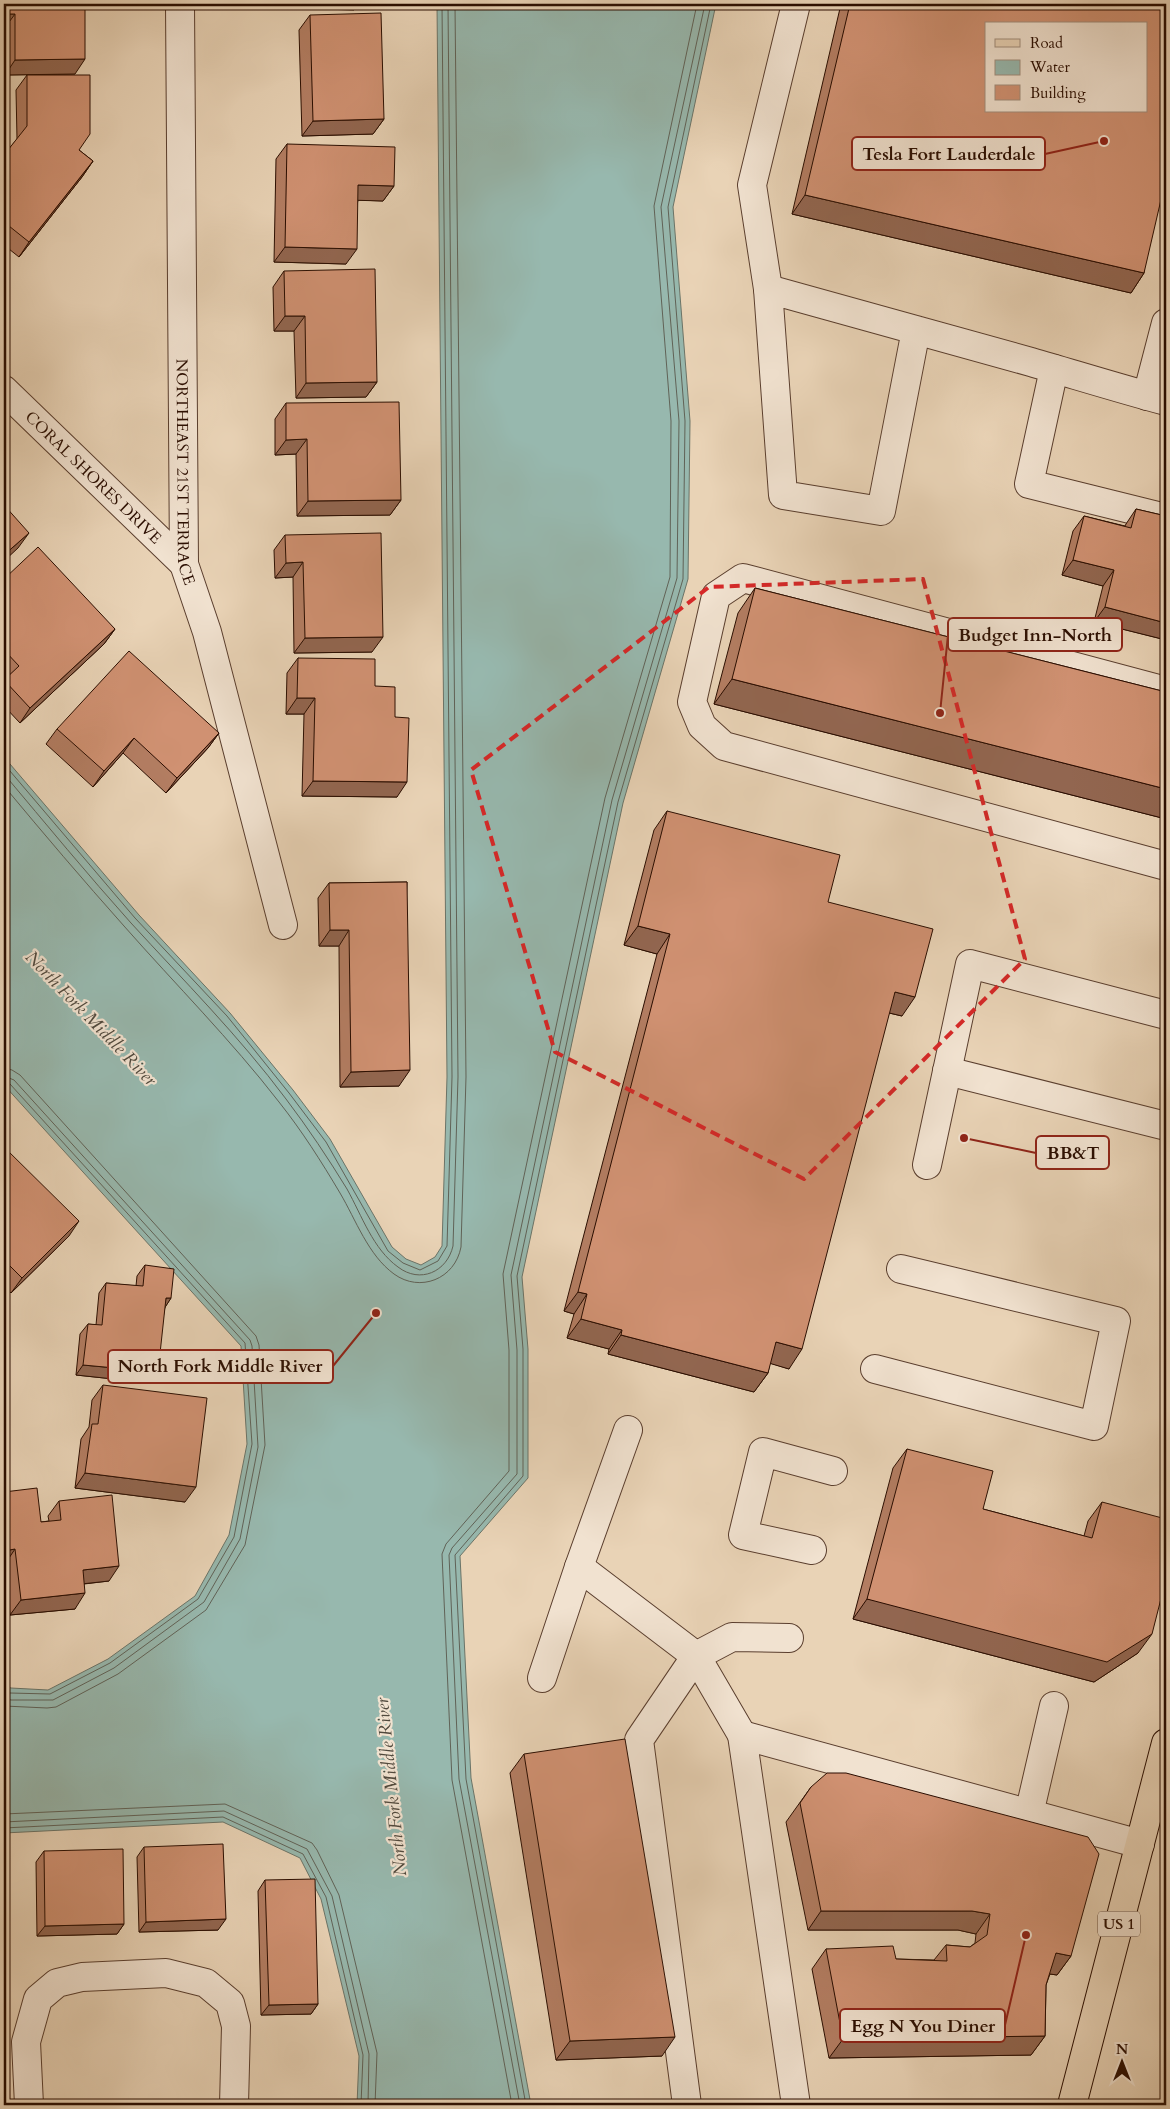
<svg xmlns="http://www.w3.org/2000/svg" width="1170" height="2109" font-family="Cardo,serif">
<style>
.water{fill:#97b8ae;stroke:#6b7468}
.lines{fill:none;stroke-linecap:round;stroke-linejoin:round}
.shore{stroke:#606257;stroke-width:1}
.minor-casing{stroke:#5a3e2e;stroke-width:30}
.major-casing{stroke:#2a0d00;stroke-width:30}
.minor{stroke:#f1e2d0;stroke-width:28}
.major{stroke:#e9d3b6;stroke-width:28}
.wall{fill:#b37d62;stroke:#2a0d00}
.shaded-wall{fill:#926650;stroke:#2a0d00}
.building{fill:#d09172;stroke:#2a0d00;fill-rule:evenodd}
.marked{fill:none;stroke:#d62828;stroke-width:4;stroke-dasharray:10 6;stroke-linejoin:round}
.labels{text-anchor:middle;stroke-width:4.5;stroke-linejoin:round;paint-order:stroke}
.shield{fill:#f1e2d0;stroke:#664d3e;stroke-width:1}
.shield-label{font-size:15px;font-weight:bold;fill:#2a0d00}
.street-label{font-size:16px;fill:#2a0d00;stroke:#f1e2d0}
.water-label{font-size:18px;font-style:italic;fill:#50493d;stroke:#f1e2d0}
.leader{fill:none;stroke:#8f2418;stroke-width:2}
.callout-dot{fill:#8f2418;stroke:#f1e2d0;stroke-width:2}
.callout{fill:#f1e2d0;stroke:#8f2418;stroke-width:2}
.callout-label{font-size:18px;text-anchor:middle;font-weight:bold;fill:#2a0d00}
</style>
<rect width="100%" height="100%" fill="#e9d3b6"/>
<filter id="stains"><feTurbulence type="fractalNoise" baseFrequency=".004" numOctaves="4"/><feColorMatrix values="0 0 0 0 .2 0 0 0 0 .09 0 0 0 0 .02 0 0 0 .5 -.17"/></filter>
<radialGradient id="worn" r=".72"><stop offset=".6" stop-color="#630" stop-opacity="0"/><stop offset="1" stop-color="#630" stop-opacity=".3"/></radialGradient>
<path class="water" d="M 437,4 L 716,4 L 673,207 L 690,421 L 688,579 L 623,803 L 522,1277 L 528,1349 L 528,1478 L 460,1556 L 471,1778 L 531,2105 L 357,2105 L 359,2056 L 321,1899 L 300,1858 L 223,1822 L 4,1833 L 4,1686 L 11,1688 L 48,1690 L 108,1659 L 195,1596 L 229,1535 L 247,1444 L 241,1346 L 4,1085 L 4,757 L 139,915 L 230,1013 L 293,1090 L 330,1139 L 392,1247 L 406,1259 L 421,1265 L 435,1257 L 442,1246 L 447,1077 Z"/>
<g class="lines">
<path class="shore" d="M 4,764 L 135,918 L 227,1016 L 289,1093 L 326,1142 L 388,1251 L 403,1263 L 420,1270 L 438,1261 L 447,1246 L 452,1077 L 442,4
M 4,774 C 46,824 88,875 131,923 C 184,981 239,1036 286,1099 C 308,1128 328,1158 347,1189 C 362,1216 373,1249 398,1267 C 420,1284 447,1272 453,1246 L 458,1077 L 448,4
M 4,786 C 43,833 83,880 124,926 C 176,985 231,1040 279,1102 C 302,1131 321,1161 340,1193 C 356,1220 368,1255 394,1274 C 420,1293 455,1279 461,1247 L 466,1077 L 455,4
M 4,1068 L 12,1070 L 20,1075 L 256,1336 L 259,1345 L 265,1445 L 245,1545 L 206,1610 L 118,1674 L 56,1707 L 47,1708 L 4,1706
M 4,1076 L 14,1080 L 250,1340 L 252,1346 L 258,1447 L 240,1539 L 204,1602 L 114,1668 L 53,1700 L 11,1700 L 4,1698
M 4,1082 L 10,1084 L 245,1343 L 252,1444 L 234,1537 L 198,1599 L 110,1663 L 50,1694 L 10,1693 L 4,1691
M 4,1814 L 225,1804 L 312,1843 L 317,1850 L 339,1895 L 377,2053 L 375,2105
M 4,1822 L 224,1811 L 307,1849 L 332,1896 L 369,2054 L 368,2105
M 4,1828 L 223,1817 L 303,1854 L 326,1897 L 363,2055 L 361,2105
M 512,2105 L 452,1780 L 442,1554 L 446,1544 L 509,1471 L 509,1350 L 503,1274 L 605,798 L 670,577 L 671,421 L 654,206 L 697,4
M 520,2105 L 459,1779 L 449,1555 L 452,1548 L 517,1474 L 517,1350 L 511,1275 L 612,800 L 677,578 L 679,421 L 661,207 L 705,4
M 526,2105 L 466,1779 L 455,1555 L 523,1476 L 523,1349 L 517,1276 L 618,802 L 683,579 L 685,421 L 668,207 L 711,4"/>
<g class="minor-casing">
<g id="minor">
<path id="s1" d="M 180,4 L 184,564 L 207,632 L 283,925"/>
<path d="M 768,289 L 752,185 L 796,4"/>
<path d="M 916,330 L 881,511 L 783,495 L 768,289 C 856,313 943,338 1031,362 C 1076,375 1121,389 1166,401"/>
<path d="M 1054,369 L 1029,484 L 1166,518"/>
<path id="s2" d="M 4,390 L 184,564"/>
<path d="M 1147,396 L 1166,323"/>
<path d="M 1166,691 L 743,578 L 716,596 L 692,702 L 702,726 L 724,746 L 1166,866"/>
<path d="M 947,1071 L 1166,1126"/>
<path d="M 927,1165 L 970,964 L 1166,1015"/>
<path d="M 875,1369 L 1094,1426 L 1116,1321 L 901,1269"/>
<path d="M 628,1430 L 579,1567 L 696,1656 L 732,1637 L 789,1638"/>
<path d="M 812,1550 L 743,1535 L 763,1452 L 833,1471"/>
<path d="M 542,1678 L 579,1567"/>
<path d="M 1029,1814 L 1054,1706"/>
<path d="M 29,2105 L 26,2042 L 38,1999 L 57,1983 L 82,1977 L 166,1973 L 206,1983 L 230,2003 L 236,2026 L 234,2105"/>
<path d="M 687,2105 L 639,1740 L 696,1656 L 742,1735"/>
<path d="M 796,2105 L 742,1735 L 1140,1844"/>
</g>
</g>
<g class="major-casing">
<path id="major" d="M 1072,2105 L 1166,1743"/>
</g>
<use href="#minor" class="minor"/>
<use href="#major" class="major"/>
</g>
<path class="wall" d="M 4,4 L 75,74 L 5,75 Z
M 841,4 L 1166,4 L 1144,273 L 1131,293 L 792,214 Z
M 310,15 L 384,119 L 373,134 L 302,136 L 299,30 Z
M 27,75 L 79,150 L 93,161 L 82,177 L 19,257 L 4,245 L 4,155 L 17,139 L 16,90 Z
M 287,144 L 394,186 L 383,201 L 358,200 L 346,264 L 274,262 L 276,159 Z
M 284,271 L 377,382 L 366,397 L 296,398 L 294,331 L 274,331 L 273,287 Z
M 286,403 L 401,500 L 390,515 L 297,516 L 296,454 L 275,455 L 275,419 Z
M 1136,509 L 1166,516 L 1166,640 L 1094,622 L 1103,586 L 1062,575 L 1073,531 L 1084,516 L 1125,526 L 1126,524 Z
M 285,535 L 372,652 L 294,653 L 293,577 L 275,578 L 274,550 Z
M 4,579 L 115,629 L 104,644 L 20,723 L 4,706 L 4,680 L 6,678 L 4,676 Z
M 755,588 L 1166,692 L 1166,819 L 714,704 L 738,613 Z
M 298,658 L 375,686 L 395,717 L 397,797 L 302,796 L 304,714 L 286,714 L 287,673 Z
M 57,729 L 219,733 L 208,748 L 166,793 L 123,753 L 93,787 L 46,744 Z
M 667,811 L 828,902 L 902,1016 L 889,1013 L 789,1369 L 770,1363 L 768,1373 L 754,1392 L 608,1354 L 609,1349 L 567,1338 L 574,1314 L 564,1311 L 657,954 L 624,945 L 654,830 Z
M 407,882 L 399,1086 L 340,1087 L 339,946 L 319,946 L 318,898 L 329,883 Z
M 4,1149 L 69,1236 L 11,1293 L 4,1286 Z
M 145,1265 L 171,1298 L 165,1307 L 151,1383 L 76,1375 L 80,1334 L 88,1324 L 96,1325 L 99,1293 L 106,1283 L 136,1286 L 137,1276 Z
M 103,1385 L 185,1502 L 75,1488 L 81,1439 L 89,1427 L 92,1400 Z
M 907,1449 L 983,1509 L 1084,1536 L 1088,1521 L 1102,1502 L 1138,1653 L 1094,1682 L 853,1619 L 893,1468 Z
M 4,1492 L 41,1522 L 49,1521 L 48,1516 L 59,1501 L 109,1581 L 84,1584 L 75,1609 L 10,1615 L 5,1564 Z
M 524,1754 L 662,2056 L 556,2060 L 510,1773 Z
M 811,1787 L 1071,1956 L 1057,1975 L 1050,1974 L 1046,1985 L 1045,2036 L 1031,2055 L 829,2058 L 812,1969 L 826,1949 L 896,1959 L 934,1960 L 946,1945 L 970,1947 L 975,1943 L 976,1934 L 958,1930 L 808,1930 L 786,1822 Z
M 144,1847 L 218,1930 L 139,1932 L 137,1857 Z
M 44,1851 L 124,1924 L 117,1934 L 37,1936 L 36,1862 Z
M 265,1880 L 318,2004 L 311,2014 L 261,2015 L 258,1891 Z"/>
<path class="shaded-wall" d="M 293,4 L 358,4 L 354,10 L 290,8 Z
M 4,14 L 15,14 L 4,29 Z
M 85,59 L 75,74 L 5,75 L 15,60 Z
M 384,119 L 373,134 L 302,136 L 313,121 Z
M 93,161 L 82,177 L 19,257 L 29,242 Z
M 358,185 L 394,186 L 383,201 L 348,200 Z
M 805,195 L 1144,273 L 1131,293 L 792,214 Z
M 285,247 L 357,249 L 346,264 L 274,262 Z
M 285,316 L 305,316 L 294,331 L 274,331 Z
M 377,382 L 366,397 L 296,398 L 306,383 Z
M 307,439 L 296,454 L 275,455 L 286,440 Z
M 401,500 L 390,515 L 297,516 L 308,501 Z
M 29,533 L 18,548 L 4,561 L 4,555 Z
M 1073,560 L 1114,570 L 1103,586 L 1062,575 Z
M 303,562 L 293,577 L 275,578 L 286,563 Z
M 1105,607 L 1166,623 L 1166,640 L 1094,622 Z
M 115,629 L 104,644 L 20,723 L 30,708 Z
M 383,637 L 372,652 L 294,653 L 305,638 Z
M 732,679 L 1166,789 L 1166,819 L 714,704 Z
M 297,698 L 315,698 L 304,714 L 286,714 Z
M 219,733 L 208,748 L 166,793 L 177,778 Z
M 134,738 L 123,753 L 93,787 L 104,771 Z
M 313,781 L 407,782 L 397,797 L 302,796 Z
M 638,926 L 670,934 L 657,954 L 624,945 Z
M 330,930 L 349,930 L 339,946 L 319,946 Z
M 895,992 L 915,997 L 902,1016 L 881,1011 Z
M 410,1070 L 399,1086 L 340,1087 L 351,1072 Z
M 79,1221 L 69,1236 L 11,1293 L 22,1278 Z
M 578,1292 L 587,1294 L 574,1314 L 564,1311 Z
M 166,1298 L 171,1298 L 164,1309 Z
M 581,1319 L 622,1330 L 609,1349 L 567,1338 Z
M 621,1335 L 768,1373 L 754,1392 L 608,1354 Z
M 776,1342 L 802,1349 L 789,1369 L 762,1361 Z
M 83,1365 L 158,1372 L 151,1383 L 76,1375 Z
M 85,1473 L 196,1487 L 185,1502 L 75,1488 Z
M 15,1549 L 5,1564 L 4,1564 L 4,1551 Z
M 119,1566 L 109,1581 L 72,1585 L 83,1570 Z
M 85,1593 L 75,1609 L 10,1615 L 21,1600 Z
M 867,1599 L 1152,1634 L 1138,1653 L 1094,1682 L 853,1619 Z
M 821,1911 L 972,1911 L 990,1914 L 976,1934 L 958,1930 L 808,1930 Z
M 226,1919 L 218,1930 L 139,1932 L 146,1922 Z
M 124,1924 L 117,1934 L 37,1936 L 45,1926 Z
M 1056,1953 L 1071,1956 L 1057,1975 L 1043,1973 Z
M 318,2004 L 311,2014 L 261,2015 L 269,2005 Z
M 1045,2036 L 1031,2055 L 829,2058 L 843,2039 Z
M 675,2037 L 662,2056 L 556,2060 L 570,2041 Z"/>
<path class="building" d="M 4,4 L 85,4 L 85,59 L 15,60 L 15,14 L 4,14 Z
M 850,4 L 1166,4 L 1166,178 L 1144,273 L 805,195 ZM 986,24 L 1146,24 L 1146,111 L 986,111 Z
M 381,13 L 384,119 L 313,121 L 310,15 Z
M 27,75 L 90,75 L 90,134 L 79,150 L 93,161 L 29,242 L 4,222 L 4,155 L 27,126 Z
M 287,144 L 395,147 L 394,186 L 358,185 L 357,249 L 285,247 Z
M 375,269 L 377,382 L 306,383 L 305,316 L 285,316 L 284,271 Z
M 399,402 L 401,500 L 308,501 L 307,439 L 286,440 L 286,403 Z
M 4,505 L 29,533 L 4,555 Z
M 1136,509 L 1166,516 L 1166,623 L 1105,607 L 1114,570 L 1073,560 L 1084,516 L 1131,528 Z
M 381,533 L 383,637 L 305,638 L 303,562 L 286,563 L 285,535 Z
M 38,547 L 115,629 L 30,708 L 4,680 L 19,666 L 4,650 L 4,579 Z
M 755,588 L 1166,692 L 1166,789 L 732,679 Z
M 129,651 L 219,733 L 177,778 L 134,738 L 104,771 L 57,729 Z
M 298,658 L 375,659 L 375,686 L 395,687 L 395,717 L 409,718 L 407,782 L 313,781 L 315,698 L 297,698 Z
M 667,811 L 840,855 L 828,902 L 933,929 L 915,997 L 895,992 L 802,1349 L 776,1342 L 768,1373 L 621,1335 L 622,1330 L 581,1319 L 587,1294 L 578,1292 L 670,934 L 638,926 Z
M 407,882 L 410,1070 L 351,1072 L 349,930 L 330,930 L 329,883 Z
M 5,1148 L 79,1221 L 22,1278 L 4,1260 L 4,1149 Z
M 145,1265 L 174,1269 L 171,1298 L 166,1298 L 158,1372 L 83,1365 L 88,1324 L 102,1325 L 106,1283 L 143,1286 Z
M 103,1385 L 207,1398 L 196,1487 L 85,1473 L 92,1424 L 98,1424 Z
M 907,1449 L 993,1471 L 983,1509 L 1092,1538 L 1102,1502 L 1166,1519 L 1166,1579 L 1152,1634 L 1107,1662 L 867,1599 Z
M 37,1488 L 41,1522 L 61,1520 L 59,1501 L 112,1495 L 119,1566 L 83,1570 L 85,1593 L 21,1600 L 15,1549 L 4,1551 L 4,1492 Z
M 625,1739 L 675,2037 L 570,2041 L 524,1754 Z
M 827,1773 L 846,1773 L 1088,1837 L 1099,1854 L 1071,1956 L 1056,1953 L 1046,1985 L 1045,2036 L 843,2039 L 826,1949 L 893,1946 L 896,1959 L 947,1961 L 946,1945 L 970,1947 L 987,1935 L 990,1914 L 972,1911 L 821,1911 L 800,1803 L 811,1787 Z
M 223,1844 L 226,1919 L 146,1922 L 144,1847 Z
M 123,1849 L 124,1924 L 45,1926 L 44,1851 Z
M 315,1879 L 318,2004 L 269,2005 L 265,1880 Z"/>
<path class="marked" d="M 923,579 L 1025,959 L 804,1179 L 555,1052 L 471,770 L 709,587 Z"/>
<g class="labels">
<rect class="shield" x="1098" y="1911.5" width="42" height="25" rx="4"/>
<g class="shield-label">
<text x="1119" y="1929">US 1</text>
</g>
<g class="street-label">
<text dy="6" stroke="none"><textPath href="#s1" startOffset="468">NORTHEAST 21ST TERRACE</textPath></text>
<text dy="6" stroke="none"><textPath href="#s2" startOffset="125">CORAL SHORES DRIVE</textPath></text>
</g>
<g class="water-label">
<text transform="translate(91 1018) rotate(46)" y="6">North Fork Middle River</text>
<text transform="translate(391 1787) rotate(-96)" y="6">North Fork Middle River</text>
</g>
</g>
<path class="leader" d="M1104 141L1045 154M940 713L948 635M964 1138L1036 1153M376 1313L333 1366M1026 1935L1005 2025"/>
<g class="callout-dot">
<circle cx="1104" cy="141" r="5"/>
<circle cx="940" cy="713" r="5"/>
<circle cx="964" cy="1138" r="5"/>
<circle cx="376" cy="1313" r="5"/>
<circle cx="1026" cy="1935" r="5"/>
</g>
<g class="callout">
<rect x="852" y="137" width="193" height="33" rx="5"/>
<rect x="948" y="618" width="174" height="33" rx="5"/>
<rect x="1036" y="1136" width="73" height="33" rx="5"/>
<rect x="108" y="1350" width="225" height="33" rx="5"/>
<rect x="840" y="2009" width="165" height="33" rx="5"/>
</g>
<g class="callout-label">
<text x="949" y="160">Tesla Fort Lauderdale</text>
<text x="1035" y="641">Budget Inn-North</text>
<text x="1073" y="1159">BB&amp;T</text>
<text x="220" y="1372">North Fork Middle River</text>
<text x="923" y="2032">Egg N You Diner</text>
</g>
<rect width="1170" height="2109" fill="none" stroke="#e9d3b6" stroke-width="20"/>
<rect x="5" y="5" width="1160" height="2099" fill="none" stroke="#2a0d00" stroke-width="2.5"/>
<rect x="10" y="10" width="1150" height="2089" fill="none" stroke="#2a0d00"/>
<rect x="985" y="22" width="162" height="90" fill="#f1e2d0" stroke="#a18d7d"/>
<rect x="995" y="39" width="25" height="8" fill="#e9d3b6" stroke="#a18d7d"/>
<text x="1030" y="48" font-size="15" fill="#2a0d00">Road</text>
<rect x="995" y="60" width="25" height="15" fill="#97b8ae" stroke="#a18d7d"/>
<text x="1030" y="72" font-size="15" fill="#2a0d00">Water</text>
<rect x="995" y="85" width="25" height="15" fill="#d09172" stroke="#a18d7d"/>
<text x="1030" y="98" font-size="15" fill="#2a0d00">Building</text>
<g transform="translate(1122 2062)" stroke="#f1e2d0" stroke-width="4" paint-order="stroke">
<path d="M0-4L9 19L0 12L-9 19Z" fill="#2a0d00"/>
<text y="-8" font-size="14" font-weight="bold" text-anchor="middle" fill="#2a0d00">N</text>
</g>
<rect width="100%" height="100%" filter="url(#stains)"/>
<rect width="100%" height="100%" fill="url(#worn)"/>
</svg>
